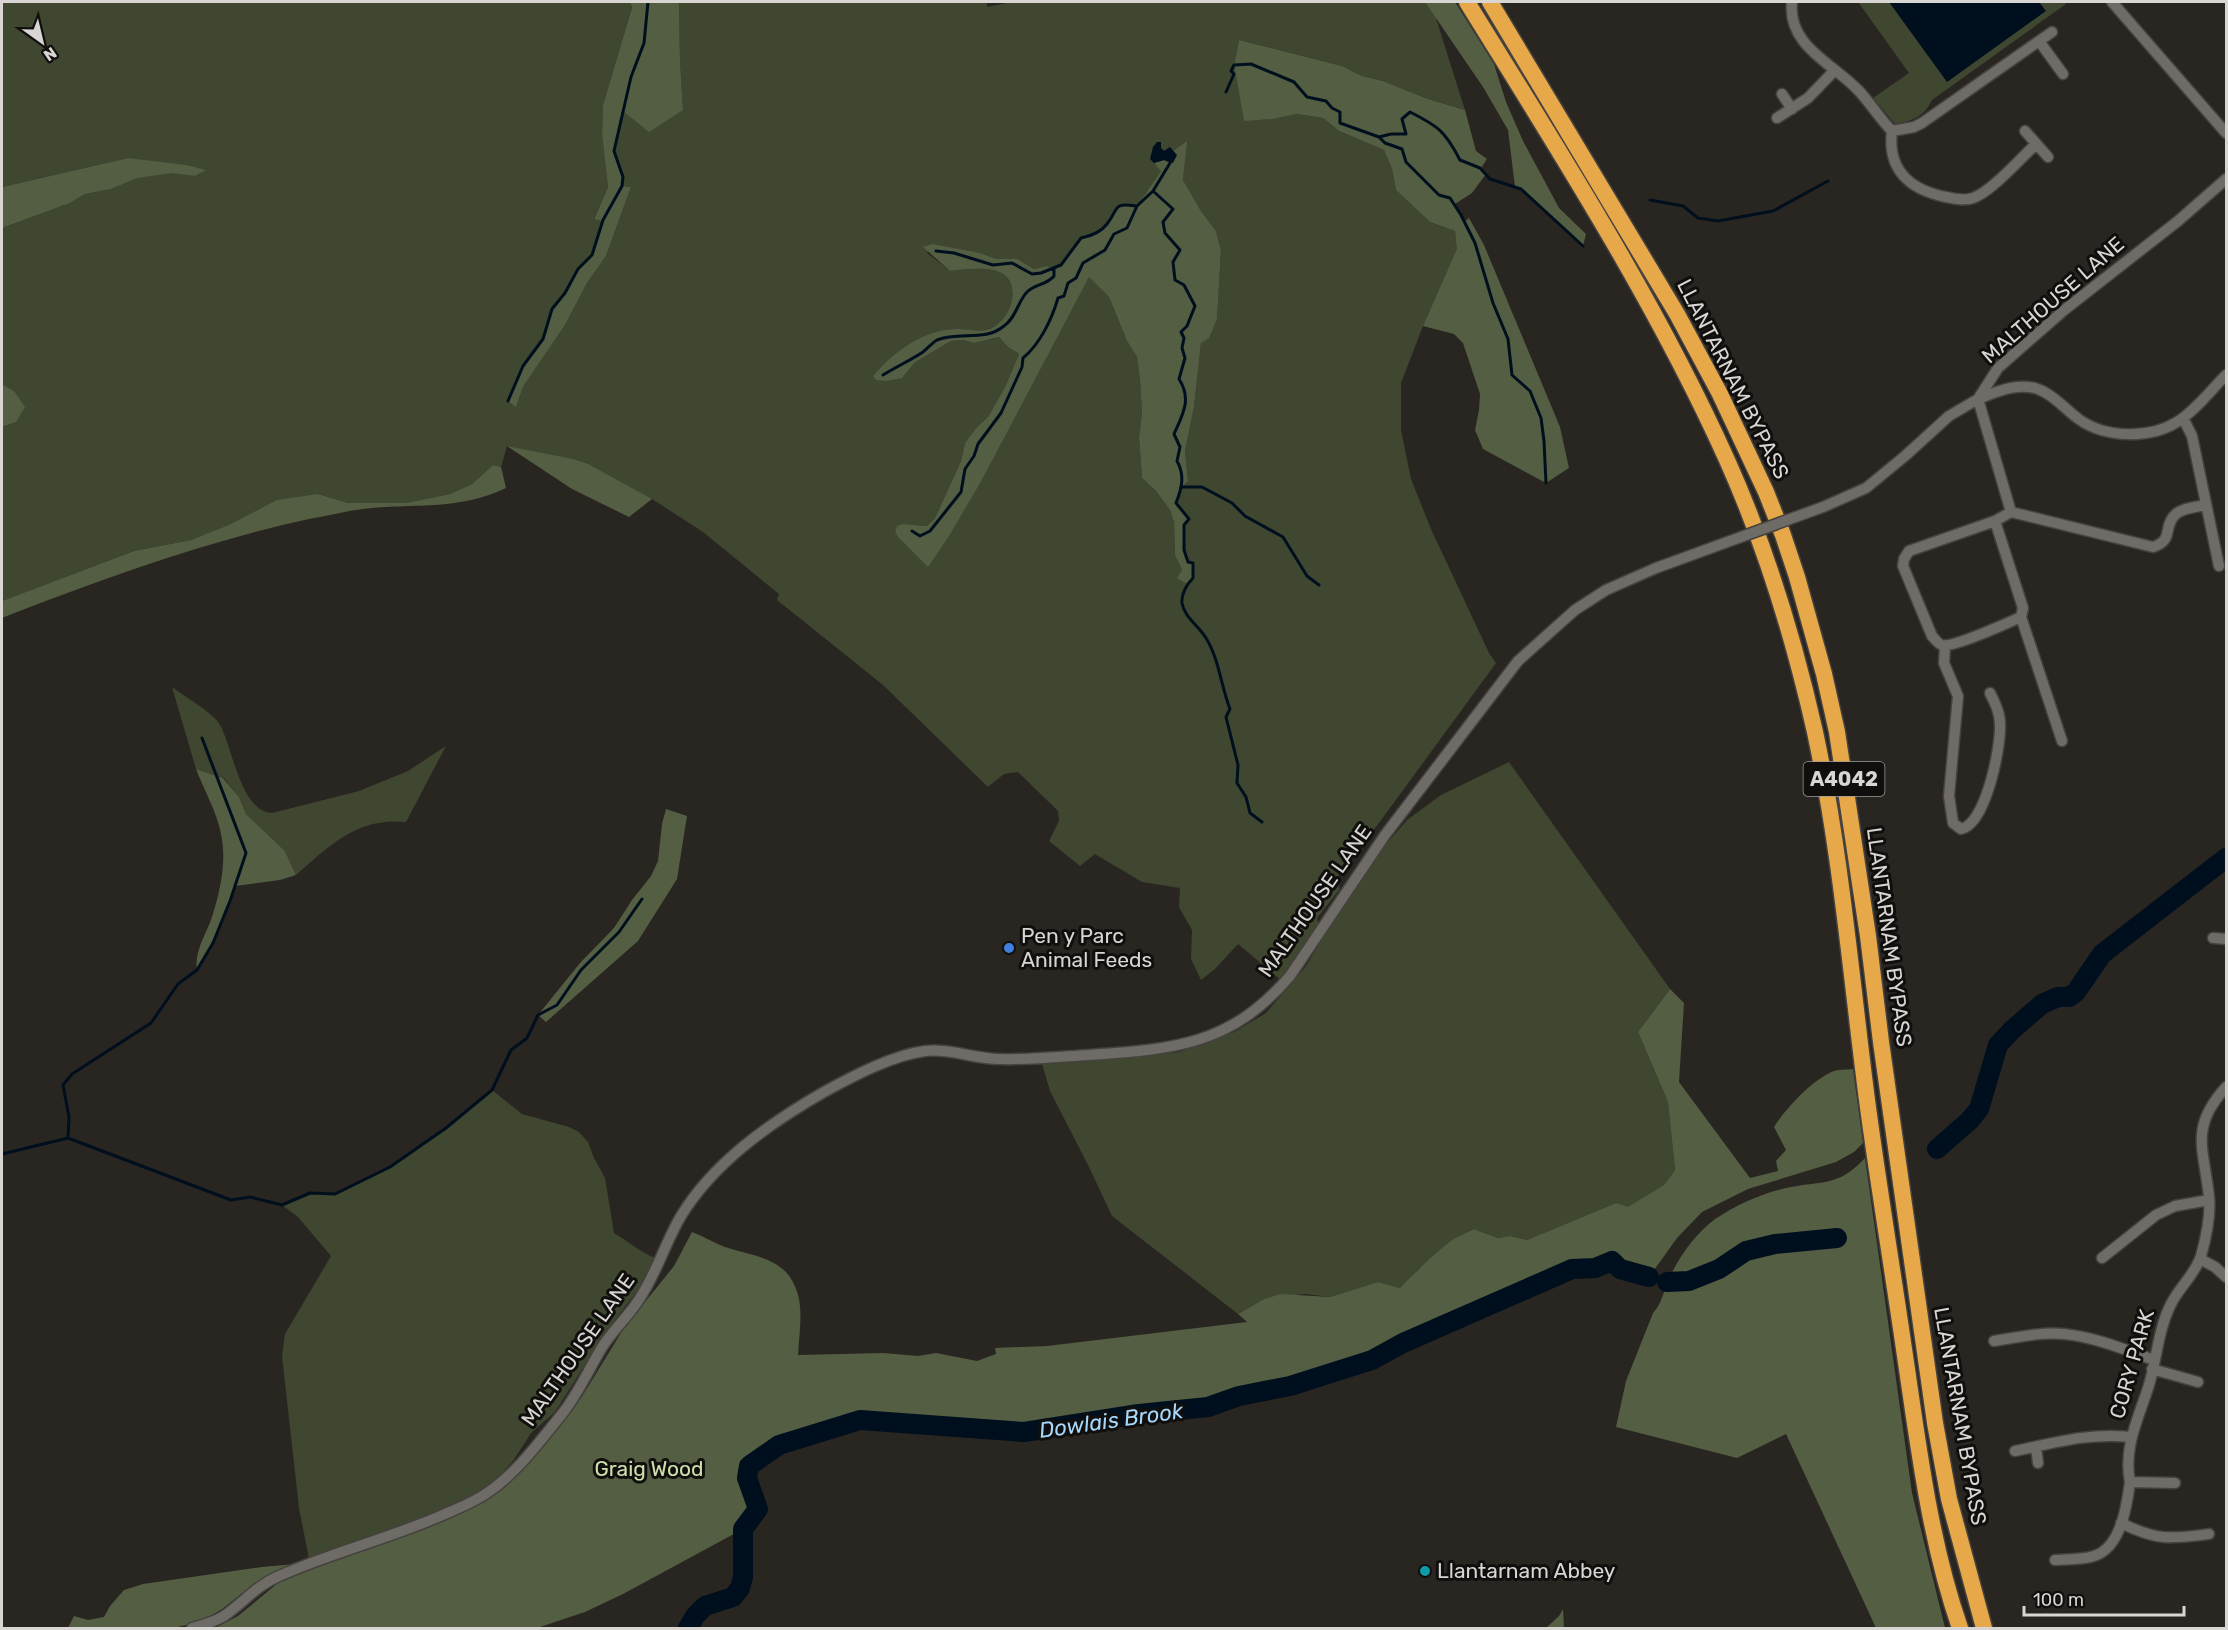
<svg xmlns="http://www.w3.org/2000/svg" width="2228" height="1630" font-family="Rubik,sans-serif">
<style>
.green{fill:#3f4730;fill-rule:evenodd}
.forest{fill:#545e43}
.water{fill:#000f1e}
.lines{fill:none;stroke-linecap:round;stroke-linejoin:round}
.stream{stroke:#000f1e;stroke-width:3}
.river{stroke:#000f1e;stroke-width:20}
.minor-casing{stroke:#45423f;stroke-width:13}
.highway-casing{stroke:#45423f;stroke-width:19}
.minor{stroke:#6f6b66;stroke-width:10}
.highway{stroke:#e7a849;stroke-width:16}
.minor-bridge-casing{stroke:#45423f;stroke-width:13;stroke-linecap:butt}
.minor-bridge{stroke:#6f6b66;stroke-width:10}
.shop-dot{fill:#3f7fe0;stroke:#100f0d;stroke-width:2}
.culture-dot{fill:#0f9aa8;stroke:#100f0d;stroke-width:2}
.labels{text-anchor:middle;stroke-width:6;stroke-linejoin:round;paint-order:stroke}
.shield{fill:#100f0d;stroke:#9c9a98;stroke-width:1.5}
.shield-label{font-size:20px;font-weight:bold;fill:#d8d5d3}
.street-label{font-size:21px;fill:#d8d5d3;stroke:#100f0d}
.poi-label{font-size:21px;fill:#d8d5d3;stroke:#100f0d;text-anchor:start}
.park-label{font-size:21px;fill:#cde1ac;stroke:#100f0d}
.water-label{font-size:22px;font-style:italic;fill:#a7d8fd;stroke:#100f0d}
</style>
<rect width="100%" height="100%" fill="#292521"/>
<path class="green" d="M 2,2 L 630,2 L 632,6 L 625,31 L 603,105 L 602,135 L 608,187 L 594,218 L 603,220 L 592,255 L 578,269 L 565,293 L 552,309 L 543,339 L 523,366 L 516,406 L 523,387 L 565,325 L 587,283 L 606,256 L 631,187 L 622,186 L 623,177 L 614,151 L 624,111 L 683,110 L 680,60 L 679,2 L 987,2 L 987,7 L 1011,2 L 1425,2 L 1435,15 L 1465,110 L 1428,99 L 1383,81 L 1362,76 L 1342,66 L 1239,40 L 1234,65 L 1244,120 L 1273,119 L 1297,114 L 1323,118 L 1339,131 L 1384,150 L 1392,169 L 1396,190 L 1430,222 L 1455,231 L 1458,249 L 1423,326 L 1401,383 L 1401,430 L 1411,479 L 1431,529 L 1489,653 L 1496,663 L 1379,823 L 1336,879 L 1340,889 L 1317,918 L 1319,927 L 1282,981 L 1238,944 L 1215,969 L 1201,980 L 1191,959 L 1192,930 L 1179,907 L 1180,888 L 1142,882 L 1095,854 L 1080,866 L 1049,841 L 1059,821 L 1058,811 L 1018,772 L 1004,774 L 988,787 L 883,685 L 777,600 L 779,594 L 703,532 L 652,499 L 533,452 L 507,446 L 501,467 L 493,465 L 472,484 L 450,494 L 406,503 L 348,503 L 318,494 L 191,540 L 134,551 L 2,601 L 2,427 L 16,422 L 14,391 L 2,384 L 2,228 L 70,203 L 85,194 L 111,189 L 138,178 L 172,172 L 195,176 L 205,170 L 128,158 L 2,187 ZM 1186,142 L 1183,180 L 1201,211 L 1216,231 L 1221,250 L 1217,319 L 1201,343 L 1194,407 L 1185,451 L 1188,481 L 1182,487 L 1176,503 C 1189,517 1182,543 1188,561 L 1182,570 L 1175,555 L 1174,522 L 1170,510 L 1156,491 L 1142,478 L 1139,437 L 1142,412 L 1140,380 L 1137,357 L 1127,341 L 1109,297 L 1089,276 L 983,478 L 922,558 L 904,543 L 895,531 L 903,524 L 927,526 L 935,518 L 961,461 L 965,443 L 976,428 L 988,417 L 1005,387 L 1019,354 L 1008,347 L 999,337 L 974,343 L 963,340 L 951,341 L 914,363 L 873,376 C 894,351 926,328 959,329 C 971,329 984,334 995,326 C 1004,320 1010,310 1012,299 C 1017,262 976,268 950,271 L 926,252 L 964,251 L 980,253 L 997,259 L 1018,259 L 1034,269 L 1047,266 L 1054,269 L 1061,265 L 1081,238 L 1093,235 L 1107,224 L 1116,207 L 1123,204 L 1137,206 L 1162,170 L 1154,163 L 1161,148 L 1164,151 L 1173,151 Z
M 1858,2 L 2065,2 L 2066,4 L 1932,100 C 1924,117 1912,121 1895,124 L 1873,98 L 1909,73 Z
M 172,687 C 185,697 213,712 220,725 C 233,748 240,811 272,813 L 359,791 L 408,771 L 446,746 L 406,822 C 358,817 330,845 296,875 L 285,851 L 246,814 L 239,797 L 224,778 L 196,769 Z
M 1509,762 L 1670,989 L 1638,1032 L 1668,1102 L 1675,1170 L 1664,1185 L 1628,1208 L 1616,1203 L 1527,1240 L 1510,1236 L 1498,1238 L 1472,1229 L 1464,1236 L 1454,1239 L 1418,1269 L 1400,1288 L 1378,1282 L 1330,1297 L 1305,1294 L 1264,1299 L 1238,1314 L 1112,1216 L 1088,1165 L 1050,1091 L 1042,1064 L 1179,1052 L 1234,1032 L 1266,1013 L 1306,966 L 1346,899 L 1380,851 L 1407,820 L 1441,795 Z
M 492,1090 L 522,1114 L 569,1127 L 579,1132 L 588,1142 L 594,1158 L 605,1178 L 614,1233 C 629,1242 640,1252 655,1258 L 638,1290 L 607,1330 L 555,1412 L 531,1433 L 513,1461 L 497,1479 L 480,1491 L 429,1516 L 309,1559 L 299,1508 L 282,1356 L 285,1334 L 331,1256 L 298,1217 L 282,1205 L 310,1193 L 335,1194 L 390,1167 L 446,1128 Z"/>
<path class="forest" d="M 630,2 L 679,2 L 680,60 L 683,110 L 649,132 L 623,111 L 614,151 L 623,177 L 622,186 L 631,187 L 606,256 L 587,283 L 565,325 L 523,387 L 516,407 L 508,401 L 523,366 L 543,339 L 552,309 L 565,293 L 578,269 L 592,255 L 603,221 L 594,219 L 608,187 L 602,135 L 603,105 L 625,31 L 632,7 Z
M 1425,2 L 1455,2 L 1494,64 L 1506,102 L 1523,141 L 1559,208 L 1586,234 L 1583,246 L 1521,189 L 1515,187 L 1508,130 L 1483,87 Z
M 1239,40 L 1342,66 L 1362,76 L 1383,81 L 1428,99 L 1465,110 L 1476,151 L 1487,159 L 1481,168 L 1486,174 L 1472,193 L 1455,204 L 1464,222 L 1469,218 L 1484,245 L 1560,427 L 1569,468 L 1546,483 L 1483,449 L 1475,430 L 1479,410 L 1480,394 L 1463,343 L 1454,334 L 1423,326 L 1457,249 L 1455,231 L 1430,222 L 1396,190 L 1392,169 L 1384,150 L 1339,131 L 1323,118 L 1297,114 L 1273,119 L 1244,121 L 1234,65 Z
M 1187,141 L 1183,180 L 1201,211 L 1216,231 L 1221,250 L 1217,319 L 1209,338 L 1201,343 L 1194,407 L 1185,451 L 1188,481 L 1182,487 L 1177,503 L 1189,519 L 1184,525 L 1184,550 L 1188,561 L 1193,563 L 1193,578 L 1187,584 L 1177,578 L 1182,570 L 1175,555 L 1174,522 L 1170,510 L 1156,491 L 1142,478 L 1139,437 L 1142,412 L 1140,380 L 1137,357 L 1127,341 L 1109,297 L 1089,277 L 983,478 L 949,536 L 928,567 L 898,537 L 895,531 L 897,526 L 903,524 L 927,526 L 935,518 L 961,461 L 965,443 L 976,428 L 988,417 L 1005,387 L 1019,354 L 1008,347 L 999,337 L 974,343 L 963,340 L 951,341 L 914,363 L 902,378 L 886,381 L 876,380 L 873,376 C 894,351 925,328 959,329 C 971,329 984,334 995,326 C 1004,320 1010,310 1012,299 C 1017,262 976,268 950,271 L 923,247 L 932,244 L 980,253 L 997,259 L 1018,259 L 1034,269 L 1047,266 L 1054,269 L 1061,265 L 1081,238 L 1093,235 L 1107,224 L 1116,207 L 1123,204 L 1137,206 L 1161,171 L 1154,163 L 1164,160 L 1170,163 L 1173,151 Z
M 128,158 L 186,165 L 206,170 L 195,176 L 172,173 L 138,178 L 111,189 L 85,194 L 70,203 L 2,228 L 2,187 Z
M 2,384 L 14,391 L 25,407 L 16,422 L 2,427 Z
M 507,446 L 573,459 L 588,464 L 652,499 L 629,517 L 572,489 Z
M 493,465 L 501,467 L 506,488 C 458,511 413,503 363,509 C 345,511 327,516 309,519 C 204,542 102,579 2,618 L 2,601 L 134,551 L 191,540 L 229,525 L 277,500 L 318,494 L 348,503 L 406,503 L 450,494 L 472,484 Z
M 196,769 L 223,778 L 239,797 L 246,814 L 285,851 L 296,875 L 280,880 L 235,886 L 213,943 L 197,970 C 194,951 206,935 212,917 C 220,891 227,862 221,834 C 217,812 204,790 196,769 Z
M 666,809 L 687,816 L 677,879 L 638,941 L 546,1022 L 538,1015 L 580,963 L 614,928 L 632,900 L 651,876 L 658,861 L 662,824 Z
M 1670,989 L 1684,1003 L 1679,1082 L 1750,1178 L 1778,1171 L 1776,1161 L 1786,1150 L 1774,1127 C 1786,1108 1813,1079 1834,1071 C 1840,1069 1847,1070 1853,1069 L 1863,1143 L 1854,1152 L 1836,1162 L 1748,1189 L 1702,1212 L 1677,1238 L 1649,1277 L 1620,1269 L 1612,1261 L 1595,1268 L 1572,1269 L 1403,1343 L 1372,1360 L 1290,1386 L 1240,1396 L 1208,1407 L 1139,1414 L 1024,1432 L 860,1420 L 779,1445 L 749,1466 L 747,1478 L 758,1509 L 743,1529 L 623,1594 L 585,1612 L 537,1628 L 215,1628 L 238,1616 L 278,1583 L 321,1565 L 417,1532 L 452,1517 L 493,1495 L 514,1477 L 581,1398 L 624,1328 L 674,1266 L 692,1232 C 703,1236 714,1243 725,1247 C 755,1257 788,1257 798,1295 C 803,1313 799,1336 798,1355 L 883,1353 L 918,1356 L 936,1353 L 977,1361 L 996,1354 L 995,1348 L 1047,1346 L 1247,1322 L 1238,1314 L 1264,1299 L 1281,1294 L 1330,1297 L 1378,1282 L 1400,1288 C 1415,1272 1434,1254 1452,1240 C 1458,1236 1466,1234 1473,1229 L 1498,1238 L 1510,1236 L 1527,1240 L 1616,1203 L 1628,1207 L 1664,1185 L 1675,1170 L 1668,1102 L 1638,1032 Z
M 1865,1158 L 1912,1493 L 1945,1628 L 1876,1628 L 1786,1434 L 1737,1458 L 1616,1427 L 1626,1381 L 1653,1313 C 1662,1303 1663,1293 1668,1281 C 1678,1258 1695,1234 1715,1219 C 1736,1205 1762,1193 1786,1188 C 1822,1180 1837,1188 1865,1158 Z
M 295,1564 L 254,1584 L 222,1609 L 200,1622 L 173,1628 L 68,1628 L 74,1616 L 88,1620 L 104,1617 L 110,1606 L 124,1590 L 143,1584 L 262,1567 Z
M 1563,1609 L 1564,1628 L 1546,1628 L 1559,1616 Z"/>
<path class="water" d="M 1889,2 L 2039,2 L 2046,11 L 1947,82 Z
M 1157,142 L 1161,142 L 1161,148 L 1164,151 L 1170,147 L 1177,155 L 1173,163 L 1164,160 L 1154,163 L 1150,159 L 1153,147 Z"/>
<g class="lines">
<path class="stream" d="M 1226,92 L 1234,74 L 1231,71 L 1234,65 L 1251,64 L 1294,82 L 1307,97 L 1326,101 L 1332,108 L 1340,112 L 1340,123 L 1379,137 L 1391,134 L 1406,134 L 1402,119 L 1410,112 C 1438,126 1445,131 1460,160 L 1480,168 L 1490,179 L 1521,189 L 1583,246
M 1379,137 L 1385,143 L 1402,149 L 1406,162 L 1439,195 L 1450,198 L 1461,215 L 1475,243 L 1493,303 L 1508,339 L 1512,375 L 1530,391 L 1541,418 L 1544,441 L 1546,483
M 1153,191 L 1173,209 L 1163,222 L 1165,233 L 1180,250 L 1173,262 L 1175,280 L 1184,285 L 1195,306 L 1187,326 L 1181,332 L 1184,338 L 1182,348 L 1185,358 L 1179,379 C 1192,399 1183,414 1174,434 L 1180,447 L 1177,461 C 1185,475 1182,488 1176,503 L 1189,519 L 1184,525 L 1184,550 L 1188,562 L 1193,563 L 1193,578 C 1187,584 1181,594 1182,603 C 1184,617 1199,626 1206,638 C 1219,659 1221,686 1230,709 L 1226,717 L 1238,765 L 1237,783 L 1246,797 L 1250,813 L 1262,822
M 1650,200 L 1683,206 L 1698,218 L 1718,221 L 1773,211 L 1828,181
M 936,251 L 954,253 L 993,265 L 1012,263 L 1032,274 L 1041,273 L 1061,265 L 1081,238 C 1091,236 1101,232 1107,224 C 1119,209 1112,202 1136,206
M 883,375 C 896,367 911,360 923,352 C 928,348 932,343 937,340 C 959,331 985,342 1004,326 C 1016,318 1018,301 1027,292 C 1035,284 1047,285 1054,276 L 1054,269
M 508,401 L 523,366 L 543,339 L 552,309 L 565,293 L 578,269 L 592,255 L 603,220 L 622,186 L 623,177 L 614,151 L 631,77 L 644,43 L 648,2
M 1182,487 L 1202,487 L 1232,503 L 1245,516 L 1283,537 L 1307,576 L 1319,585
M 912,531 L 920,536 L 930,531 L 961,492 L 965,469 L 974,456 L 978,444 L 1001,413 L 1022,367 L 1023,358 C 1040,344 1052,319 1058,298 L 1064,296 L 1068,283 L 1076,278 L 1083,263 L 1105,250 L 1114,234 L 1127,228 L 1137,206 L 1153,191 L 1170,163
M 68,1138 L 231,1200 L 250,1197 L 282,1205 L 310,1193 L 335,1194 L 390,1167 L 446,1128 L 492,1090 L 511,1050 L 527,1038 L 538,1015 L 557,1005 L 581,970 L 619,932 L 642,899
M 2,1154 L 68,1138 L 69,1117 L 63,1085 L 72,1074 L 151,1023 L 178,984 L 197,970 L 213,943 L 230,901 L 246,853 L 202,738"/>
<path class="river" d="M 1937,1149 L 1969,1121 L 1979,1109 L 1998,1045 L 2012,1030 L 2042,1004 L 2058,997 L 2069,997 L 2076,992 L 2102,954 L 2226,858
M 1667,1282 L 1689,1281 L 1719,1269 L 1746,1251 L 1775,1244 L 1837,1238
M 688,1628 L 695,1616 L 705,1606 L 733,1597 L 740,1588 L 743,1577 L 743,1529 L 758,1509 L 747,1478 L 749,1466 L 779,1445 L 860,1420 L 1024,1432 L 1139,1414 L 1208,1407 L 1239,1396 L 1290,1386 L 1372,1360 L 1403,1343 L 1572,1269 L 1595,1268 L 1612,1261 L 1620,1269 L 1649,1277"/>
<g class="minor-casing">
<path id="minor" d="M 1792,2 C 1787,46 1834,64 1859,91 C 1871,104 1880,119 1892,131 C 1887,170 1910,190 1946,197 C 1955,199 1965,201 1973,198 C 1991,192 2021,158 2036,144
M 2112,2 L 2226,133
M 2039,41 L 2052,32
M 1782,94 L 1792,109
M 1777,118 L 1808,98 L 1835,70
M 1892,131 L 1914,127 L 1922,123 L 2039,41 L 2063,74
M 2025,131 L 2048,157
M 2183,418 L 2192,436 L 2219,566
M 1823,507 L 1866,488 L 1905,456 L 1949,416 L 1978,399 L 1998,368 L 2063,311 L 2178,221 L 2226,179
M 2011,512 L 1978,399 C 1996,392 2020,381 2040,390 C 2054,395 2067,411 2080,420 C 2106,438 2150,439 2177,422 C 2195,411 2211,390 2226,375
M 1995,521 L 2023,608 L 2021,617 L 2062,741
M 2021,617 C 2007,623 1953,648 1942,645 C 1938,644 1935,639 1932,636 L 1903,566 L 1904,559 L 1909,551 L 1995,521 L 2011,512 L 2153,547 C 2174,540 2163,528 2174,516 C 2180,508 2197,507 2206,505
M 1945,646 L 1944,663 L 1958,696 L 1949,796 L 1953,823 L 1961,829 C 1986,824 2001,747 2000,724 C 2000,713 1995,703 1990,693
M 2213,938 L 2226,939
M 2102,1258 L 2156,1215 L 2175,1206 L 2209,1200
M 2200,1259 L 2215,1267 L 2226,1277
M 1994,1341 C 2018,1337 2041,1332 2064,1334 C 2095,1337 2126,1350 2154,1360
M 2152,1369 L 2198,1382
M 2036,1447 L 2038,1463
M 2015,1451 C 2058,1442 2087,1433 2131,1437
M 2175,1483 L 2130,1482 C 2123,1447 2139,1417 2149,1385 C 2157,1358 2158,1331 2170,1306 C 2178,1288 2195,1275 2201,1256 C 2206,1238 2211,1216 2209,1197 C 2204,1148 2189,1128 2226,1087
M 2121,1523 C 2157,1541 2171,1539 2209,1534
M 2055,1560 C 2067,1559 2082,1560 2094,1556 C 2121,1548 2127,1505 2130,1482
M 192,1628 C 203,1625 214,1622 224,1616 C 243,1603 257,1585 279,1576 C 333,1552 391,1538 445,1514 C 459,1508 474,1502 487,1493 C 517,1473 540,1441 562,1414 C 578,1394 588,1371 601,1349 C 611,1332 627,1318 638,1301 C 656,1275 665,1243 681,1216 C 714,1162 770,1123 824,1092 C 853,1076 893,1055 925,1051 C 949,1048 975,1059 999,1059 C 1029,1060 1058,1057 1088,1055 C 1174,1049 1230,1046 1290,976 L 1385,835 L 1518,661 L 1575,610 L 1606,590 L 1656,568"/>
</g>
<g class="highway-casing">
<path id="highway" d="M 1467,2 C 1559,151 1655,300 1727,460 C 1766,547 1794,639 1815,732 C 1841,853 1851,977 1867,1100 C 1878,1183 1892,1266 1904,1349 C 1918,1442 1929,1539 1960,1628
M 1490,2 L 1677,314 L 1720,394 L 1766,492 L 1783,535 L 1797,577 L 1824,674 L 1837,732 L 1868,936 L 1881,1042 L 1935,1423 L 1949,1499 L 1984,1628"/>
</g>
<use href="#minor" class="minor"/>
<use href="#highway" class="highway"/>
<g class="minor-bridge-casing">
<path id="minor-bridge" d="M 1656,568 L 1823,507"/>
</g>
<use href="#minor-bridge" class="minor-bridge"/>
</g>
<circle class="shop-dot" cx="1009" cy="948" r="6"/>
<circle class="culture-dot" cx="1425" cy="1571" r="6"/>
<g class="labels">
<rect class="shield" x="1803.5" y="762" width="81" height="34" rx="4.5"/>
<g class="shield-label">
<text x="1844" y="786">A4042</text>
</g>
<g class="street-label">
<text transform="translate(2053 300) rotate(-41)" y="7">MALTHOUSE LANE</text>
<text transform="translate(1733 379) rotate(63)" y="7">LLANTARNAM BYPASS</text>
<text transform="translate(1315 901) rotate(-55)" y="7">MALTHOUSE LANE</text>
<text transform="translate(1889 937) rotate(82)" y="7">LLANTARNAM BYPASS</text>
<text transform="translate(578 1350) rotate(-55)" y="7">MALTHOUSE LANE</text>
<text transform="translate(2132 1364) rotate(-74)" y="7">CORY PARK</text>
<text transform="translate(1960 1416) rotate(80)" y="7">LLANTARNAM BYPASS</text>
</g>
<g class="poi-label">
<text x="1021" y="943">Pen y Parc<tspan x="1021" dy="24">Animal Feeds</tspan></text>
<text x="1437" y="1578">Llantarnam Abbey</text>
</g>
<g class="park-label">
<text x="649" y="1476">Graig Wood</text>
</g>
<g class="water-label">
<text transform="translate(1111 1420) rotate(-8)" y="8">Dowlais Brook</text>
</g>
</g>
<rect width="2228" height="1630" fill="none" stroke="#d8d5d3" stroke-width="6"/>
<g transform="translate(42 42) rotate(146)" stroke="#100f0d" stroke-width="4.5" paint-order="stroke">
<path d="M0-4.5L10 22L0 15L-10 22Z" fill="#d8d5d3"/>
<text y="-9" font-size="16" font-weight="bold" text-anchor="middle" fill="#d8d5d3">N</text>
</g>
<path d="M2024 1606v9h160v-9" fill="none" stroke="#d8d5d3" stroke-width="3"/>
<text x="2033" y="1606" font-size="18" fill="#d8d5d3" stroke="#100f0d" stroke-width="4.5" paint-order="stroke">100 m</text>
</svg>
